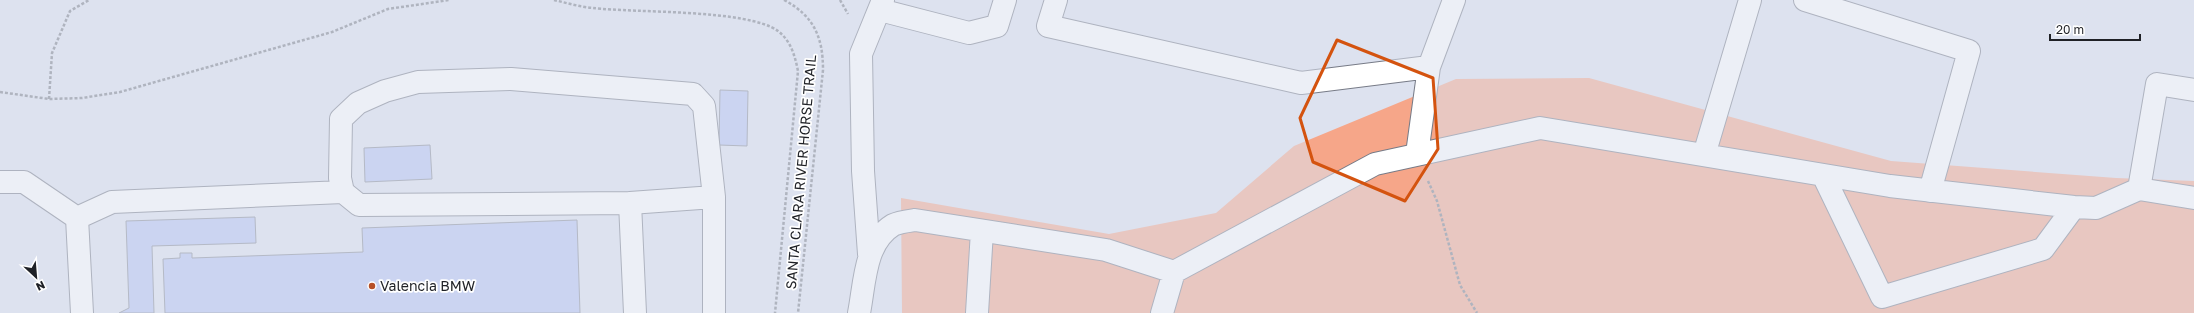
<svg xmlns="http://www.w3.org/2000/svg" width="2194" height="313" font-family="'Golos Text',sans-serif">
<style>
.park{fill:#f6a689}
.building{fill:#b5c3f3;stroke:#858995}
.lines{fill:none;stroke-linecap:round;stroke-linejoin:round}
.minor-casing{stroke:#777b87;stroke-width:24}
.path{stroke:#797c85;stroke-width:2.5;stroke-dasharray:3 2;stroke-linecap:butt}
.minor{stroke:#fff;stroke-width:22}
.marked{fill:none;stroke:#d4530f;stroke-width:3;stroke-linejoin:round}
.poi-dot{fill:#b75027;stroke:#fff;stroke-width:1.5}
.labels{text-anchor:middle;stroke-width:3.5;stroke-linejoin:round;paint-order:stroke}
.street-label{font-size:14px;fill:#1f2126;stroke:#fff}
.poi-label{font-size:14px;fill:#1f2126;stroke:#fff;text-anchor:start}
</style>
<rect width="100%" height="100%" fill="#dde2ef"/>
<path class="park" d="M 1589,78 L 1891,161 L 2116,178 L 2194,181 L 2194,313 L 902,313 L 901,198 L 1109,234 L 1216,213 L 1294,146 L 1456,79 Z"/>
<path class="building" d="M 720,90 L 748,91 L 747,146 L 719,145 Z
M 430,145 L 432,179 L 365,182 L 364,148 Z
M 255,217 L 256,243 L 152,246 L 154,313 L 119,313 L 129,308 L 126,221 Z
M 577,220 L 580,313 L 165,313 L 163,259 L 180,258 L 180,253 L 192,253 L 192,258 L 363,252 L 362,228 Z"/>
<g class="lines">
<g class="minor-casing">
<path id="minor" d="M 1056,0 L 1048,26 L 1301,83 L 1429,67 L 1454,0
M 1805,0 L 1969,51 L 1930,191
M 880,10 L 969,33 L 997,26 L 1005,0
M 1417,154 L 1429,67
M 1704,155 L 1750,0
M 1823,175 L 1882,297 L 2043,249 L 2074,207
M 0,182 L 24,182 L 77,218 L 82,313
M 2139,189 L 2157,84 L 2194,90
M 630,203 L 359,205 L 343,192 L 340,178 L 341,119 L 358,103 L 385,91 L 418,82 L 511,79 L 693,94 L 704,106 L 714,197
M 77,218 L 112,202 L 343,192
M 869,254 L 863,171 L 861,54 L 883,0
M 1174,272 L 1375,164 L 1540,128 L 1890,186 L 2074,207 L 2096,208 L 2139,189 L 2194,198
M 635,313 L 630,203 L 714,197 L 714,313
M 859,313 C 865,283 864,243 893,225 C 899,222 908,221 915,220 L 1106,250 L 1174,272 L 1162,313
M 977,313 L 982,231"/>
</g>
<path class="path" d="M 554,0 C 567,3 580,7 593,8 C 635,13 748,9 778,31 C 791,41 795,56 798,71 L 775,313
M 784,0 C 814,16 823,37 823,70 L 798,313
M 840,0 L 848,14
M 0,92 L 49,99 L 82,98 L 120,92 L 332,32 L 388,9 L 449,0
M 49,99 L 52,53 L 70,11 L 89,0
M 1428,181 L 1437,201 L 1460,285 L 1477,313"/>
<use href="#minor" class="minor"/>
</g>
<path d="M0 0H2194V313H0ZM 1337,40 L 1433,78 L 1438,149 L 1405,201 L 1313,162 L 1300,118 Z" fill="#dde2ef" fill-opacity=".55" fill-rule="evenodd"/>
<path class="marked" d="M 1337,40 L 1433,78 L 1438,149 L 1405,201 L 1313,162 L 1300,118 Z"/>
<circle class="poi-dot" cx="372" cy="286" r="4"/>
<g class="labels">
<g class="street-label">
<text transform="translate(801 172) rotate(-85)" y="5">SANTA CLARA RIVER HORSE TRAIL</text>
</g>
<g class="poi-label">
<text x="380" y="291">Valencia BMW</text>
</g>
</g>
<g transform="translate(36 277) rotate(154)" stroke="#ffffff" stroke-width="3" paint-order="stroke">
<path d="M0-3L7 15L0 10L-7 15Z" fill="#1f2126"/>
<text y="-6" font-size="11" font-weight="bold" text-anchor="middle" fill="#1f2126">N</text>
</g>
<path d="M2050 34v6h90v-6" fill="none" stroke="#1f2126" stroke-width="2"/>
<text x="2056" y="34" font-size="12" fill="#1f2126" stroke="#ffffff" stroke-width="3" paint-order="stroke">20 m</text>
</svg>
